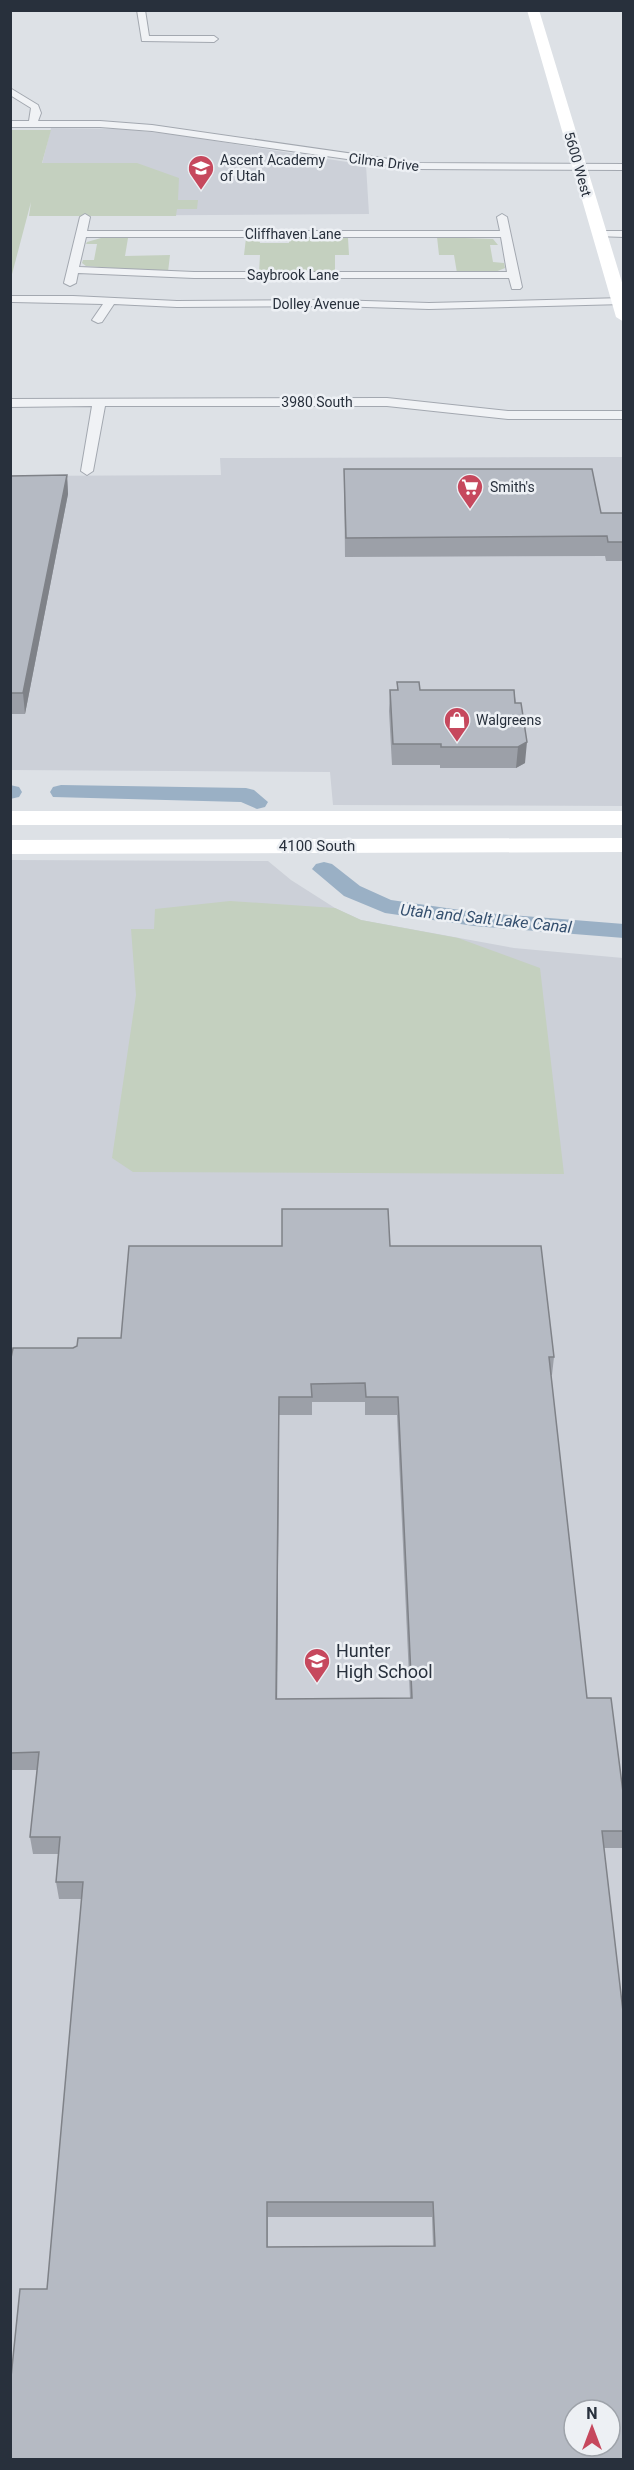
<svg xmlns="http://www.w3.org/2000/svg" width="634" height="2470" font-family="Roboto,sans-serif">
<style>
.built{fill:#ccd0d8;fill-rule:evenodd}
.green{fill:#c4d0bf}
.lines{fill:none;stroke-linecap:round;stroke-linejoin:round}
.canal{fill:#9ab0c5;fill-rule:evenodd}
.minor-casing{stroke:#a3a8b0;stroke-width:2}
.minor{fill:#f0f2f5;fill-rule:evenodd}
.secondary{fill:#fff;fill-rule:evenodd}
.wall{fill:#9ca0a8;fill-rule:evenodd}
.shaded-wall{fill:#7f8288}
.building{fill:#b5bac3;stroke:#7f8288;stroke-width:1.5;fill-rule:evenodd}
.labels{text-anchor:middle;stroke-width:5;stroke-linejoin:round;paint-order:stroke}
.far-poi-label{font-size:14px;fill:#28303c;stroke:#edf0f4;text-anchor:start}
.far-street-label{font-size:14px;fill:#28303c;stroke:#edf0f4}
.street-label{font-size:15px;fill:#28303c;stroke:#edf0f4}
.water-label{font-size:16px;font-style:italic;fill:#344f6e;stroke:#edf0f4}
.near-poi-label{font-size:18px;fill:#28303c;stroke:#edf0f4;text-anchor:start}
</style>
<rect width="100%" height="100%" fill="#dde1e6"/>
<path class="built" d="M 51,128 L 123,129 L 178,135 L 366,165 L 369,214 L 29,216 Z
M 623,457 L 623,806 L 333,805 L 330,772 L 11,770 L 11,476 L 221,475 L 220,458 Z
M 11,860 L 268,861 L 291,880 L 335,908 L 361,920 L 514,948 L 623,958 L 623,2459 L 11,2460 ZM 574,2410 L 610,2410 L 610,2446 L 574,2446 Z"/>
<path class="green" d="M 11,130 L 51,130 L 42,163 L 137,163 L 179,178 L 178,200 L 198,200 L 197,209 L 177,209 L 176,216 L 29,216 L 31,202 L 11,278 Z
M 437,237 L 493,239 L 498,245 L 490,245 L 493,262 L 504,263 L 505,268 L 495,272 L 457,273 L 454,255 L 439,255 Z
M 101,238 L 128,238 L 125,256 L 170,255 L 168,272 L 86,266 L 82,263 L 83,260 L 94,260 L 97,244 L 86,244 L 87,242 Z
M 246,238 L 259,238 L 260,243 L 289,243 L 289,238 L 348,238 L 349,255 L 335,255 L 335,273 L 259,273 L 260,255 L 244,255 Z
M 230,901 L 335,908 L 361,920 L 458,938 L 540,968 L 564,1174 L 133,1172 L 112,1158 L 136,995 L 131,929 L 154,929 L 155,909 Z"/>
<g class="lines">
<path class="canal" d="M 10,785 L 19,787 L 22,792 L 19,797 L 10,799 Z
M 61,785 L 246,788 L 254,790 L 268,802 L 265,807 L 257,809 L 241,802 L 53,797 L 50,792 L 53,787 Z
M 324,862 L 332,864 L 360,886 L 391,900 L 474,912 L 624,924 L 624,938 L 474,926 L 385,913 L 344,896 L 312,869 L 316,864 Z"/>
<g class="minor-casing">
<path id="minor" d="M 137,10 L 145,10 L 149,36 L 214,36 L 218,39 L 214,42 L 142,41 Z
M 10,88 L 38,105 L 41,113 L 38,121 L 100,121 L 152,125 L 417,163 L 624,164 L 624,170 L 417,169 L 152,131 L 100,127 L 10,127 L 10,121 L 29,121 L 31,108 L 10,95 Z
M 85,214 L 90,217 L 87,231 L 500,231 L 497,217 L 502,214 L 507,217 L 522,287 L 520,289 L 512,289 L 509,278 L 194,278 L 78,273 L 76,283 L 70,286 L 64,283 L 80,217 ZM 86,237 L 501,237 L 507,272 L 194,272 L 79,267 Z
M 600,231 L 624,231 L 624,237 L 596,236 L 596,232 Z
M 10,296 L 73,296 L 177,301 L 334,300 L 429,303 L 624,298 L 624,304 L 429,309 L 334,306 L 177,307 L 114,304 L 102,322 L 98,323 L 92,320 L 103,304 L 13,302 L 10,302 Z
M 387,398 L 508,411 L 624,411 L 624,419 L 508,419 L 387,406 L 105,406 L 93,471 L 87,475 L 81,471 L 92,406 L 10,407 L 10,399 Z"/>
</g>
<use href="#minor" class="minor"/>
<path class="secondary" d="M 527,10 L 539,10 L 624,289 L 624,322 L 616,317 Z
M 10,811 L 624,811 L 624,825 L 10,825 Z
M 624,838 L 624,852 L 10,854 L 10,840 Z"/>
</g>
<path class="wall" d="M 344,469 L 601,513 L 624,513 L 624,561 L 606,561 L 605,556 L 345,557 Z
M 67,475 L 68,494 L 25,714 L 10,714 L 10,476 Z
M 397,682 L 420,690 L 514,690 L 525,763 L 516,768 L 440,768 L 440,765 L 392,765 L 389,711 L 390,690 L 397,690 Z
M 390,1246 L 554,1357 L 552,1375 L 551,1375 L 587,1698 L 624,1800 L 624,1848 L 604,1848 L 624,2460 L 47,2289 L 82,1899 L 59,1899 L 56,1882 L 58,1854 L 33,1854 L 30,1837 L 37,1770 L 10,1770 L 10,1363 L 73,1348 L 121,1338 ZM 312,1402 L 365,1402 L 365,1415 L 397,1415 L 410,1698 L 277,1699 L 279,1415 L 312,1415 ZM 268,2217 L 432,2217 L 433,2246 L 268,2247 Z"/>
<path class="shaded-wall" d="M 67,475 L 68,494 L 25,714 L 23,693 Z
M 527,742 L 525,763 L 516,768 L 518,747 Z
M 279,1397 L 279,1415 L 277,1716 L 276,1699 Z"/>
<path class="building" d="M 344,469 L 592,469 L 601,513 L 624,513 L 624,542 L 608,542 L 607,536 L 346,538 Z
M 67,475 L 23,693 L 10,693 L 10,476 Z
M 397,682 L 419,682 L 420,690 L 514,690 L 515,703 L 521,703 L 527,742 L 518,747 L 441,747 L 441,744 L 393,744 L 390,690 L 398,690 Z
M 282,1209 L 388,1209 L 390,1246 L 541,1246 L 554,1357 L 549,1357 L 587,1698 L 611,1698 L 624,1800 L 624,1831 L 602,1831 L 624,2020 L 624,2460 L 10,2460 L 10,2387 L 20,2289 L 47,2289 L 83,1882 L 56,1882 L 60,1837 L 30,1837 L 39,1752 L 10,1753 L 10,1363 L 13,1348 L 73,1348 L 77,1346 L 78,1338 L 121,1338 L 129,1246 L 282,1246 ZM 365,1383 L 366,1397 L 398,1397 L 412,1698 L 276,1699 L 279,1397 L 312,1397 L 311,1384 ZM 267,2202 L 433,2202 L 435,2246 L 267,2247 ZM 574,2410 L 610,2410 L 610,2446 L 574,2446 Z"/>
<defs>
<g id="school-pin" transform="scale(1.35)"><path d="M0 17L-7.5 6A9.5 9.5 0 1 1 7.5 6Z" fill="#c6485d" stroke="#edf0f4"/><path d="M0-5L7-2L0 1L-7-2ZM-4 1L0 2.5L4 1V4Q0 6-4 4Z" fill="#fff"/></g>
<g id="supermarket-pin" transform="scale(1.35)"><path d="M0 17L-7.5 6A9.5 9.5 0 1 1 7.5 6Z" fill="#c6485d" stroke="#edf0f4"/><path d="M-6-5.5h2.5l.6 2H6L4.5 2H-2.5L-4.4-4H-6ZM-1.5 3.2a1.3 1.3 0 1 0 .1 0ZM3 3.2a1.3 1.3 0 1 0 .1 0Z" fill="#fff"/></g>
<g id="shop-pin" transform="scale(1.35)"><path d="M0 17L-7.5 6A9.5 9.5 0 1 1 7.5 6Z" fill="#c6485d" stroke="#edf0f4"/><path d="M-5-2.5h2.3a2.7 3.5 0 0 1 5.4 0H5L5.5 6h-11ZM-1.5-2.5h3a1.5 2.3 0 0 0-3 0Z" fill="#fff"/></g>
</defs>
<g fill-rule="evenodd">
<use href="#school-pin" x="201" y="168"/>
<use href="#supermarket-pin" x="470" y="487"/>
<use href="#shop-pin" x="457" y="720"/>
<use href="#school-pin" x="317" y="1661"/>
</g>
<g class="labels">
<g class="far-poi-label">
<text x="220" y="165">Ascent Academy<tspan x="220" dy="16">of Utah</tspan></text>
<text x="490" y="492">Smith's</text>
<text x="476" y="725">Walgreens</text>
</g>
<g class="far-street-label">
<text transform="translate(384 162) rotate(7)" y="5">Cilma Drive</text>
<text transform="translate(578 164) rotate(74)" y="5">5600 West</text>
<text x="293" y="239">Cliffhaven Lane</text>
<text x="293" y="280">Saybrook Lane</text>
<text x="316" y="309">Dolley Avenue</text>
<text x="317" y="407">3980 South</text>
</g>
<g class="street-label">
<text x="317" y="851">4100 South</text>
</g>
<g class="water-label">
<text transform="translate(486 918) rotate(6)" y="6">Utah and Salt Lake Canal</text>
</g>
<g class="near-poi-label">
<text x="336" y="1657">Hunter<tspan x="336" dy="21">High School</tspan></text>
</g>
</g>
<rect width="634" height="2470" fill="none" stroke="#28303c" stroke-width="24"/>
<g transform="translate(592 2428)"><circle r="28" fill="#edf0f4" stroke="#9ea3aa" stroke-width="1.5"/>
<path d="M0-4.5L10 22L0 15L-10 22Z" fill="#c6485d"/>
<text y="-9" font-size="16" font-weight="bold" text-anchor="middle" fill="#28303c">N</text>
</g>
</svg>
